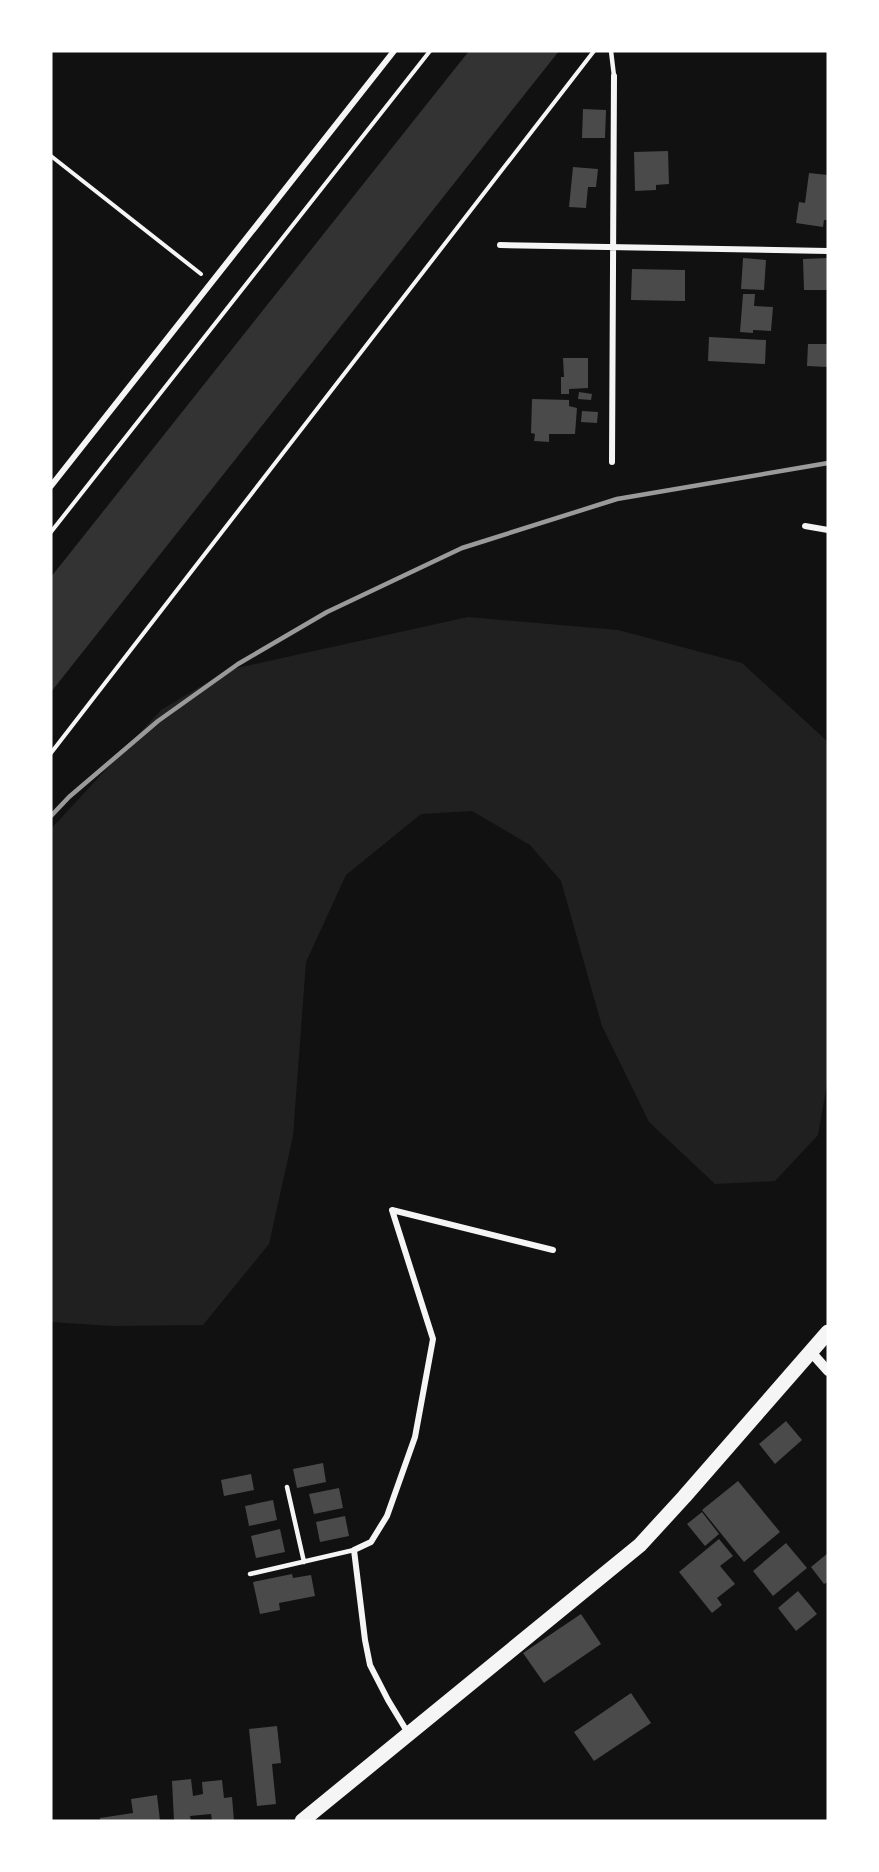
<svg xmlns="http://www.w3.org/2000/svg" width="879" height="1872" font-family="'Golos Text',sans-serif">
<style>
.green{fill:#202020}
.water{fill:#333}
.building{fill:#4a4a4a}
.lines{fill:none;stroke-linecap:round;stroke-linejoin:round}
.path{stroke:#f5f5f5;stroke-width:4}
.service{stroke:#f5f5f5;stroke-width:4.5}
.minor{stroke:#f5f5f5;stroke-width:6}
.tertiary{stroke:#f5f5f5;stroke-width:10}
.trunk{stroke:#f5f5f5;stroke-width:15}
.rail{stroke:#9a9a9a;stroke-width:4.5}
</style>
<rect width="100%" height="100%" fill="#111"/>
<path class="green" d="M 468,617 L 618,630 L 742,663 L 828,742 L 828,1078 L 818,1135 L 775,1181 L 715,1184 L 649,1122 L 602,1026 L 561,881 L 530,845 L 472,811 L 421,814 L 346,875 L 306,962 L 293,1136 L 269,1244 L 203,1325 L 112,1326 L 51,1322 L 51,829 L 161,710 L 228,670 Z"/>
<path class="water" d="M 469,51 L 559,51 L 51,692 L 51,577 Z"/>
<path class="building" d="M 583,109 L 606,110 L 605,138 L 582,138 Z
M 668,151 L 669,184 L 656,185 L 656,190 L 635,191 L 634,152 Z
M 573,167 L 598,169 L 596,187 L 588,187 L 586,208 L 569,207 Z
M 809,173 L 828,175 L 828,220 L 824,220 L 823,227 L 796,223 L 799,202 L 805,203 Z
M 743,258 L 766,260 L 764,290 L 741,289 Z
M 828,258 L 828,290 L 804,290 L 803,259 Z
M 632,269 L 685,270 L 685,301 L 631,300 Z
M 743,294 L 755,294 L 754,306 L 773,307 L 771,331 L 753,330 L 753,333 L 740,332 Z
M 709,337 L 766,340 L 765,364 L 708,361 Z
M 808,344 L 828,344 L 828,367 L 807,366 Z
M 563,358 L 588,358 L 588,388 L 569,389 L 569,394 L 561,394 L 561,377 L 564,377 Z
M 579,392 L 592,394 L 591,400 L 578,399 Z
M 532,399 L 569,400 L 569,406 L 577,408 L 575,434 L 549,434 L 549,442 L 534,441 L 535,434 L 531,433 Z
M 582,411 L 598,412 L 597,423 L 581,422 Z
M 786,1421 L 802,1440 L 775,1464 L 759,1444 Z
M 323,1463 L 326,1482 L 297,1488 L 293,1469 Z
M 251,1474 L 254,1490 L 224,1496 L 221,1480 Z
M 738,1481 L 780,1532 L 744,1562 L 702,1510 Z
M 339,1488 L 343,1508 L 314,1514 L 309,1494 Z
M 273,1500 L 277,1520 L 249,1526 L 245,1506 Z
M 702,1512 L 719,1534 L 705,1546 L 687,1524 Z
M 345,1516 L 349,1536 L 320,1542 L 316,1522 Z
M 280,1529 L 285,1552 L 256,1558 L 251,1536 Z
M 719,1539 L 733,1556 L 720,1566 L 735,1584 L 717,1598 L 722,1605 L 712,1613 L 679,1572 Z
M 786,1543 L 807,1568 L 773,1596 L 753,1571 Z
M 828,1553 L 828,1582 L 824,1584 L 811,1567 Z
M 292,1574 L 293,1578 L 311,1575 L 315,1596 L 279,1603 L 280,1610 L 260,1614 L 253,1582 Z
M 798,1591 L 817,1614 L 796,1631 L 778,1608 Z
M 581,1614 L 601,1644 L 544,1683 L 523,1653 Z
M 631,1693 L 651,1723 L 594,1761 L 574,1732 Z
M 277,1726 L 281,1763 L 272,1764 L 276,1804 L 257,1806 L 249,1729 Z
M 191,1779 L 193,1796 L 203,1794 L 202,1782 L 222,1780 L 224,1798 L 232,1797 L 234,1821 L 212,1821 L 211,1814 L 190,1816 L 191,1821 L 174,1821 L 172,1781 Z
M 157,1795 L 160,1821 L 100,1821 L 100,1818 L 133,1813 L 131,1799 Z"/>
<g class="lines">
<path class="path" d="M 51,156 L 201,274
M 51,532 L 430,51
M 51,753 L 594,51"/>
<path class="service" d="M 611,51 L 614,76
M 287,1487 L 304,1562
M 250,1574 L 354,1550"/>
<path class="minor" d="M 500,245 L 828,251
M 612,462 L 614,76
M 51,486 L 394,51
M 805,526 L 828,530
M 408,1733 L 388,1700 L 370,1665 L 365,1640 L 354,1550 L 371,1542 L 387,1516 L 415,1437 L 433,1339 L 392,1210 L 553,1250"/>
<path class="tertiary" d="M 811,1352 L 828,1371"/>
<path class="trunk" d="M 302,1821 L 640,1545 L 684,1497 L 828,1332"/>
<path class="rail" d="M 51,816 L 69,797 L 158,721 L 238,664 L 327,612 L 462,548 L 617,499 L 828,463"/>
</g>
<rect width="879" height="1872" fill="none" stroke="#ffffff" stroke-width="105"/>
</svg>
